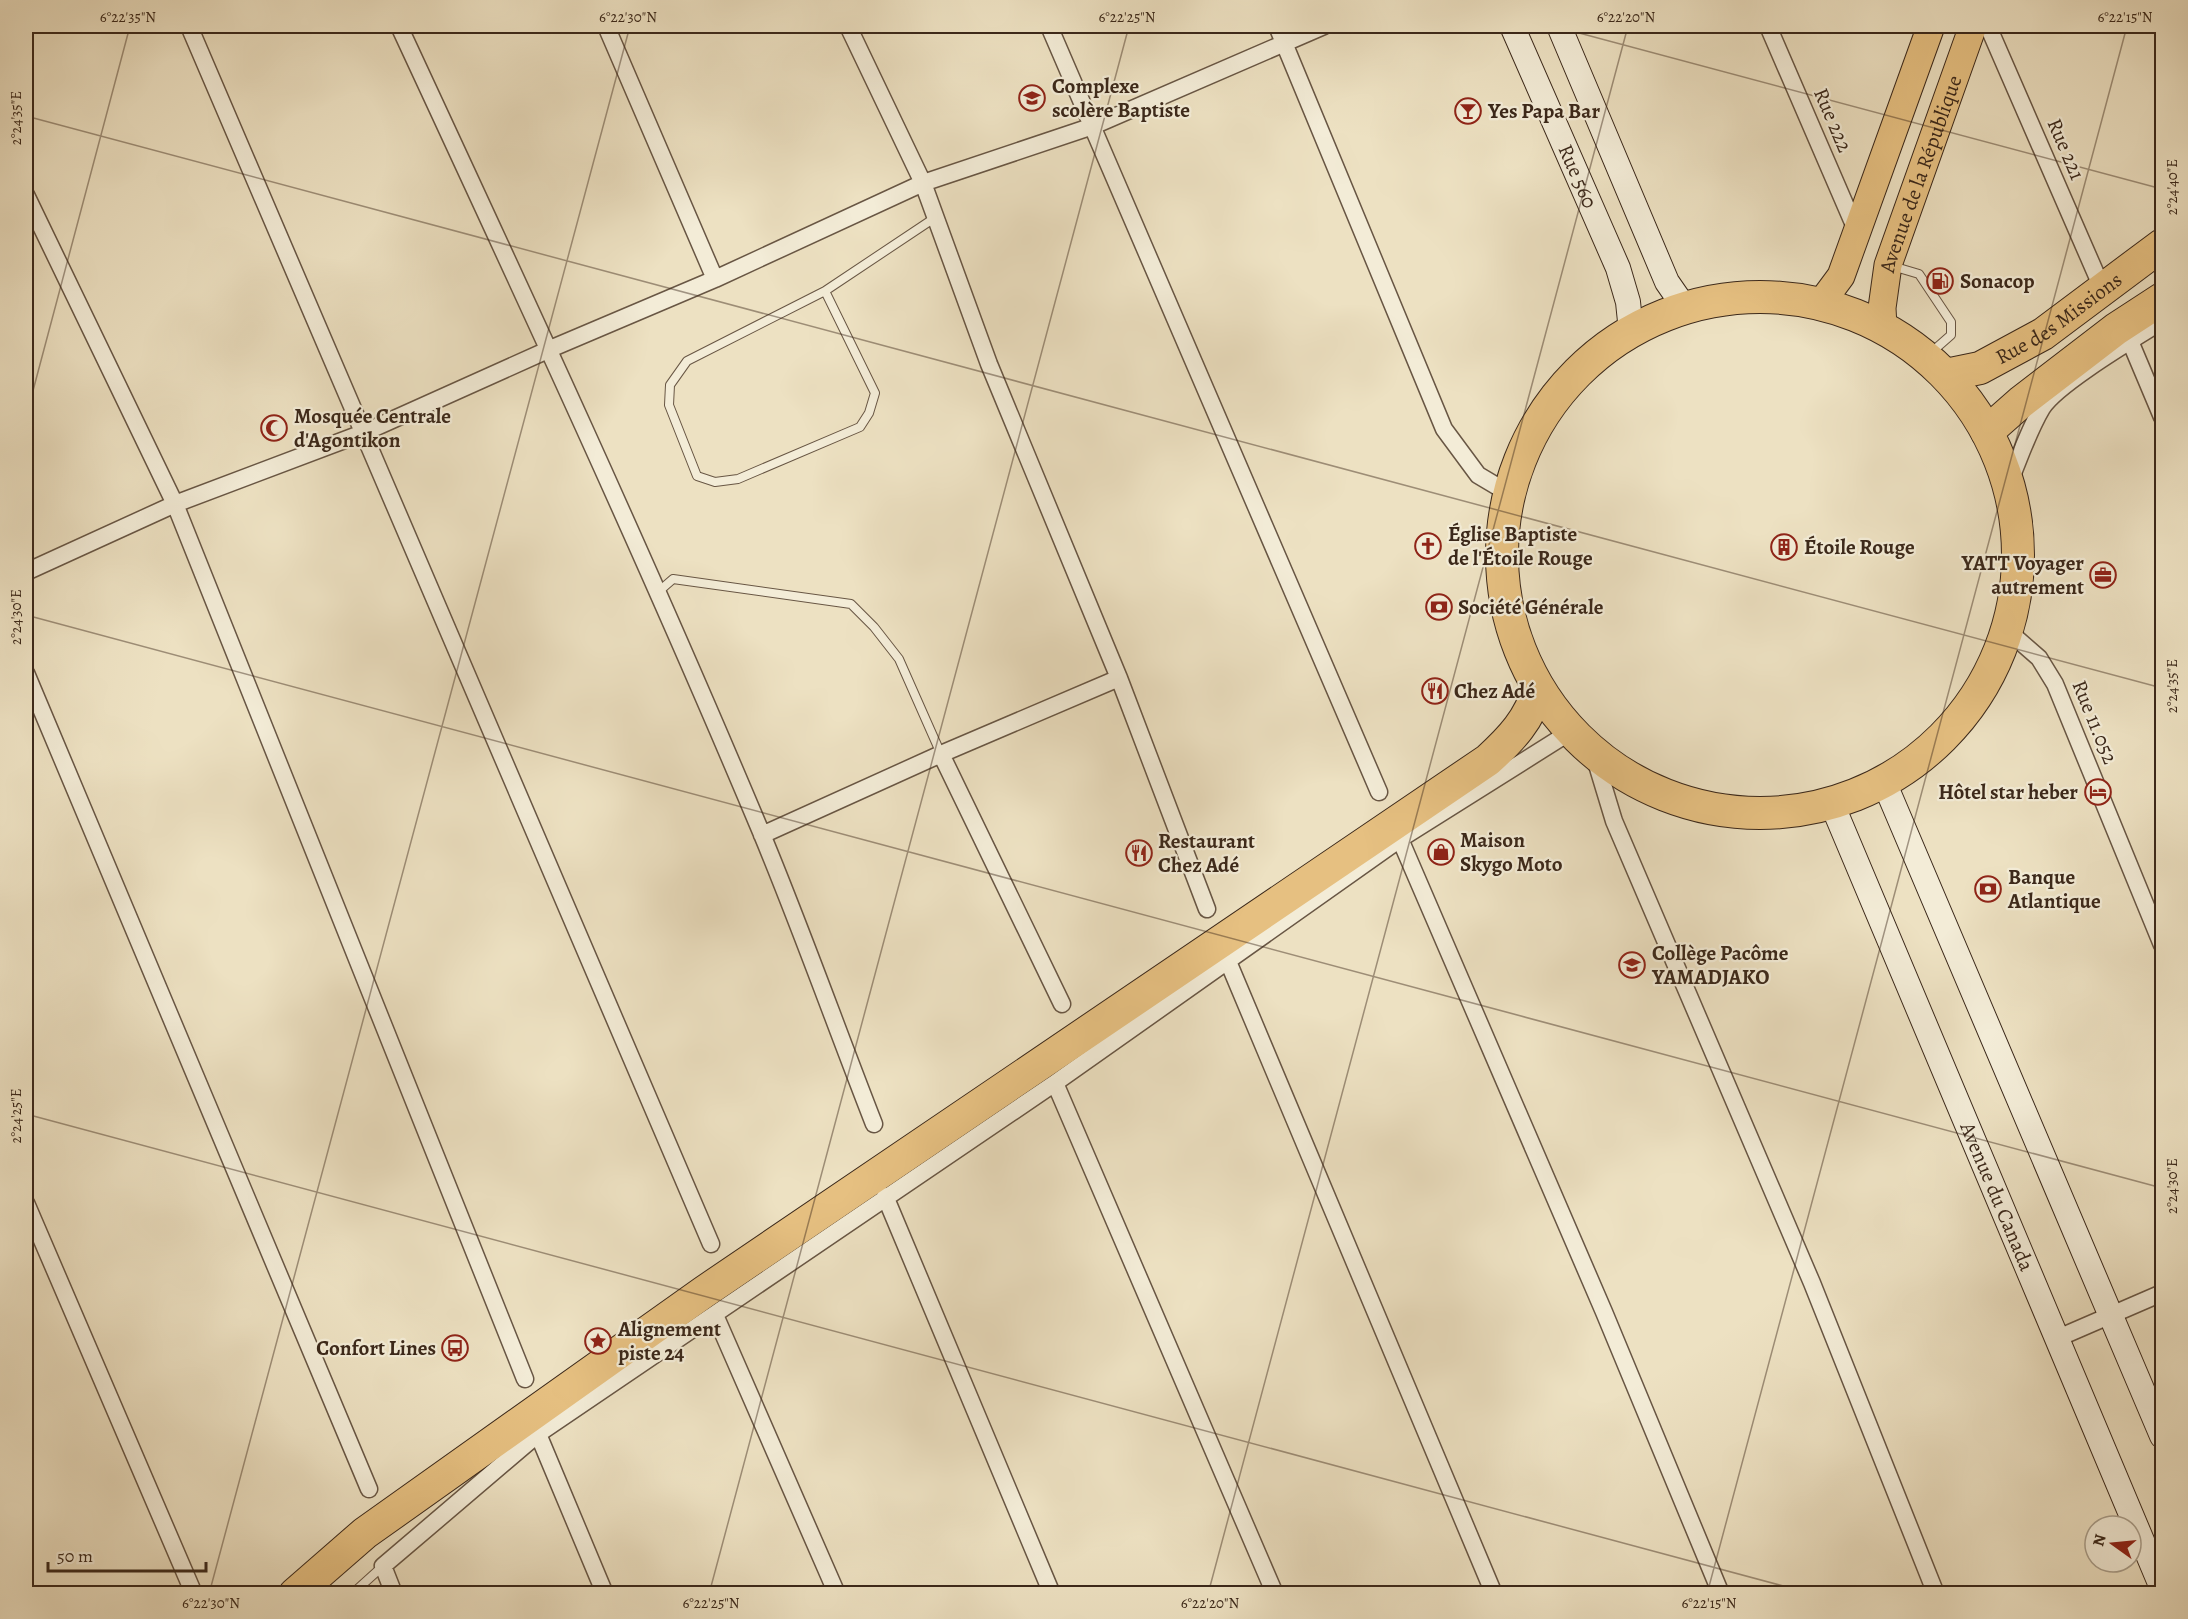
<svg xmlns="http://www.w3.org/2000/svg" width="2188" height="1619" font-family="Alegreya,serif">
<style>
.lines{fill:none;stroke-linecap:round;stroke-linejoin:round}
.lane-casing{stroke:#685644;stroke-width:10}
.street-casing{stroke:#685644;stroke-width:19}
.secondary-casing{stroke:#3b281a;stroke-width:26}
.primary-casing{stroke:#3b281a;stroke-width:29}
.highway-casing{stroke:#3b281a;stroke-width:34}
.lane{stroke:#f3ecd7;stroke-width:8}
.street{stroke:#f3ecd7;stroke-width:16}
.secondary{stroke:#f3ecd7;stroke-width:24}
.primary{stroke:#e6c081;stroke-width:27}
.highway{stroke:#e6c081;stroke-width:32}
.ticks{fill:none;stroke:#3b281a;stroke-width:1.5;stroke-opacity:0.45}
.labels{text-anchor:middle;stroke-width:4.5;stroke-linejoin:round;paint-order:stroke}
.poi-label{font-size:21px;font-weight:bold;fill:#3b281a;stroke:#f3ecd7;text-anchor:start}
.street-label{font-size:21px;fill:#3b281a;stroke:#f3ecd7}
.neatline{fill:none;stroke:#3b281a;stroke-width:2}
.ticks-label{font-size:15px;text-anchor:middle;fill:#3b281a}
</style>
<rect width="100%" height="100%" fill="#ede1c2"/>
<filter id="stains"><feTurbulence type="fractalNoise" baseFrequency=".00333" numOctaves="4"/><feColorMatrix values="0 0 0 0 .2 0 0 0 0 .09 0 0 0 0 .02 0 0 0 .5 -.17"/></filter>
<radialGradient id="worn" r=".72"><stop offset=".6" stop-color="#630" stop-opacity="0"/><stop offset="1" stop-color="#630" stop-opacity=".3"/></radialGradient>
<g class="lines">
<g class="lane-casing">
<path id="lane" d="M 1892,266 L 1919,274 L 1951,322 L 1951,335 L 1926,357
M 825,291 L 875,393 L 869,413 L 860,427 L 738,479 L 715,482 L 697,476 L 669,405 L 670,385 L 687,361 L 825,291 L 936,217
M 658,592 L 673,579 L 851,604 L 874,627 L 899,659 L 941,754
M 352,1594 L 383,1566"/>
</g>
<g class="street-casing">
<path id="street" d="M 189,26 L 711,1244
M 399,26 C 523,293 647,560 761,832 C 801,928 836,1027 874,1124
M 606,26 L 715,279
M 848,26 L 923,183 L 989,364 L 1119,678 L 1207,909
M 1049,26 L 1379,792
M 1277,26 L 1444,429 L 1478,475 L 1510,494
M 1768,26 L 1857,232
M 1988,26 L 2103,290
M 26,195 L 175,504 L 525,1379
M 2130,341 L 2162,417
M 2008,485 C 2019,460 2028,431 2042,408 C 2057,384 2135,338 2162,321
M 26,572 L 175,504 L 363,433 L 550,349 L 715,279 L 923,183 L 1093,126 L 1324,26
M 2007,630 L 2039,658 L 2055,684 L 2162,945
M 26,673 L 369,1489
M 941,754 L 1062,1004
M 1594,755 L 1614,821 L 1812,1283 L 1936,1594
M 762,835 L 941,754 L 1119,678
M 1400,839 L 1604,1312 L 1721,1594
M 1227,959 L 1494,1594
M 1055,1083 L 1275,1594
M 885,1196 L 1052,1594
M 26,1203 L 194,1594
M 715,1315 L 837,1594
M 2058,1338 L 2162,1293
M 538,1434 L 605,1594
M 394,1594 L 383,1566 L 538,1434 L 1055,1083 L 1400,839 L 1570,732"/>
</g>
<g class="secondary-casing">
<g id="secondary">
<path id="s1" d="M 1512,26 L 1618,268 L 1628,302 L 1631,331"/>
<path d="M 1559,26 L 1667,282 L 1685,308"/>
<path d="M 1884,782 L 2162,1436"/>
<path id="s2" d="M 1832,804 L 2162,1588"/>
</g>
</g>
<g class="primary-casing">
<g id="primary">
<path d="M 1821,303 L 1841,276 L 1931,26"/>
<path id="s3" d="M 1883,327 L 1882,308 L 1888,265 L 1973,26"/>
</g>
</g>
<g class="highway-casing">
<g id="highway">
<circle cx="1760" cy="555" r="258"/>
<path id="s4" d="M 1946,375 L 1980,368 L 2043,334 L 2162,245"/>
<path d="M 1987,432 L 2021,402 L 2116,329 L 2162,299"/>
<path d="M 295,1594 L 365,1533 L 704,1292 L 1488,760 C 1511,739 1530,719 1538,689"/>
</g>
</g>
<use href="#lane" class="lane"/>
<use href="#street" class="street"/>
<use href="#secondary" class="secondary"/>
<use href="#primary" class="primary"/>
<use href="#highway" class="highway"/>
</g>
<path class="ticks" d="M 1553,26 L 2162,189M 26,116 L 2162,688M 26,417 L 130,26M 26,615 L 2162,1188M 26,1114 L 1813,1594M 209,1594 L 630,26M 709,1594 L 1129,26M 1208,1594 L 1628,26M 1707,1594 L 2127,26"/>
<defs>
<g id="school-ring" transform="scale(1.35)"><circle r="9.5" fill="#f3ecd7" stroke="#8f2418" stroke-width="1.5"/><path d="M0-5L7-2L0 1L-7-2ZM-4 1L0 2.5L4 1V4Q0 6-4 4Z" fill="#8f2418"/></g>
<g id="bar-ring" transform="scale(1.35)"><circle r="9.5" fill="#f3ecd7" stroke="#8f2418" stroke-width="1.5"/><path d="M-6-5H6L.8 .8V4.5H3.5V6h-7V4.5H-.8V.8Z" fill="#8f2418"/></g>
<g id="fuel-ring" transform="scale(1.35)"><circle r="9.5" fill="#f3ecd7" stroke="#8f2418" stroke-width="1.5"/><path d="M-5.5-6h7V0h2V4h1.3V-2.5L3-4.5l.8-.8L6-3V5H2.5V1h-1V6h-7ZM-4.2-4.7v3.2H.2V-4.7Z" fill="#8f2418"/></g>
<g id="mosque-ring" transform="scale(1.35)"><circle r="9.5" fill="#f3ecd7" stroke="#8f2418" stroke-width="1.5"/><path d="M3.5-4.9A6 6 0 1 0 3.5 4.9A5 5 0 1 1 3.5-4.9Z" fill="#8f2418"/></g>
<g id="church-ring" transform="scale(1.35)"><circle r="9.5" fill="#f3ecd7" stroke="#8f2418" stroke-width="1.5"/><path d="M-1.2-6h2.4v3.5h3.3v2.4h-3.3V6h-2.4V-.1h-3.3v-2.4h3.3Z" fill="#8f2418"/></g>
<g id="building-ring" transform="scale(1.35)"><circle r="9.5" fill="#f3ecd7" stroke="#8f2418" stroke-width="1.5"/><path d="M-4-6H4V6H1V3H-1V6H-4ZM-2.5-4.3h1.7v1.8h-1.7ZM.8-4.3h1.7v1.8H.8ZM-2.5-1h1.7V.8h-1.7ZM.8-1h1.7V.8H.8Z" fill="#8f2418"/></g>
<g id="office-ring" transform="scale(1.35)"><circle r="9.5" fill="#f3ecd7" stroke="#8f2418" stroke-width="1.5"/><path d="M-6-3h4V-5.5h4V-3h4V5H-6ZM-1-4.5V-3h2v-1.5ZM-6 0V1H6V0Z" fill="#8f2418"/></g>
<g id="bank-ring" transform="scale(1.35)"><circle r="9.5" fill="#f3ecd7" stroke="#8f2418" stroke-width="1.5"/><path d="M-6-4H6V4H-6ZM0-2.3a2.3 2.3 0 1 0 0 4.6a2.3 2.3 0 1 0 0-4.6Z" fill="#8f2418"/></g>
<g id="restaurant-ring" transform="scale(1.35)"><circle r="9.5" fill="#f3ecd7" stroke="#8f2418" stroke-width="1.5"/><path d="M-5-6h1v4h1v-4h1v4h1v-4h1v5L-1.5 .5V6h-2V.5L-5-1ZM5-6V6H3V1.5H1.5Q1.5-4 5-6Z" fill="#8f2418"/></g>
<g id="hotel-ring" transform="scale(1.35)"><circle r="9.5" fill="#f3ecd7" stroke="#8f2418" stroke-width="1.5"/><path d="M-6-4.5h1.5V1H6V5H4.5V3h-9V5H-6ZM-4 0a1.8 1.8 0 1 1 3.6 0ZM.5 0V-2.5h3Q6-2.5 6 0Z" fill="#8f2418"/></g>
<g id="shop-ring" transform="scale(1.35)"><circle r="9.5" fill="#f3ecd7" stroke="#8f2418" stroke-width="1.5"/><path d="M-5-2.5h2.3a2.7 3.5 0 0 1 5.4 0H5L5.5 6h-11ZM-1.5-2.5h3a1.5 2.3 0 0 0-3 0Z" fill="#8f2418"/></g>
<g id="sight-ring" transform="scale(1.35)"><circle r="9.5" fill="#f3ecd7" stroke="#8f2418" stroke-width="1.5"/><path d="M0-6L1.8-2.2L6-1.7L2.9 1.2L3.7 5.4L0 3.3L-3.7 5.4L-2.9 1.2L-6-1.7L-1.8-2.2Z" fill="#8f2418"/></g>
<g id="bus-ring" transform="scale(1.35)"><circle r="9.5" fill="#f3ecd7" stroke="#8f2418" stroke-width="1.5"/><path d="M-5-6H5V4H4V6H2V4H-2V6H-4V4H-5ZM-3.5-4V0h7V-4ZM-3.5 1.2v1.5H-2V1.2ZM2 1.2v1.5H3.5V1.2Z" fill="#8f2418"/></g>
</defs>
<g fill-rule="evenodd">
<use href="#school-ring" x="1032" y="98"/>
<use href="#bar-ring" x="1468" y="111"/>
<use href="#fuel-ring" x="1940" y="281"/>
<use href="#mosque-ring" x="274" y="428"/>
<use href="#church-ring" x="1428" y="546"/>
<use href="#building-ring" x="1784" y="547"/>
<use href="#office-ring" x="2103" y="575"/>
<use href="#bank-ring" x="1439" y="607"/>
<use href="#restaurant-ring" x="1435" y="691"/>
<use href="#hotel-ring" x="2098" y="792"/>
<use href="#shop-ring" x="1441" y="852"/>
<use href="#restaurant-ring" x="1139" y="853"/>
<use href="#bank-ring" x="1988" y="889"/>
<use href="#school-ring" x="1632" y="965"/>
<use href="#sight-ring" x="598" y="1341"/>
<use href="#bus-ring" x="455" y="1348"/>
</g>
<g class="labels">
<g class="poi-label">
<text x="1052" y="93">Complexe<tspan x="1052" dy="24">scolère Baptiste</tspan></text>
<text x="1488" y="118">Yes Papa Bar</text>
<text x="1960" y="288">Sonacop</text>
<text x="294" y="423">Mosquée Centrale<tspan x="294" dy="24">d'Agontikon</tspan></text>
<text x="1448" y="541">Église Baptiste<tspan x="1448" dy="24">de l'Étoile Rouge</tspan></text>
<text x="1804" y="554">Étoile Rouge</text>
<text x="2084" y="570" text-anchor="end">YATT Voyager<tspan x="2084" dy="24">autrement</tspan></text>
<text x="1458" y="614">Société Générale</text>
<text x="1454" y="698">Chez Adé</text>
<text x="2078" y="799" text-anchor="end">Hôtel star heber</text>
<text x="1460" y="847">Maison<tspan x="1460" dy="24">Skygo Moto</tspan></text>
<text x="1158" y="848">Restaurant<tspan x="1158" dy="24">Chez Adé</tspan></text>
<text x="2008" y="884">Banque<tspan x="2008" dy="24">Atlantique</tspan></text>
<text x="1652" y="960">Collège Pacôme<tspan x="1652" dy="24">YAMADJAKO</tspan></text>
<text x="618" y="1336">Alignement<tspan x="618" dy="24">piste 24</tspan></text>
<text x="436" y="1355" text-anchor="end">Confort Lines</text>
</g>
<g class="street-label">
<text transform="translate(1833 120) rotate(67)" y="7">Rue 222</text>
<text transform="translate(2066 149) rotate(67)" y="7">Rue 221</text>
<text dy="7" stroke="none"><textPath href="#s3" startOffset="159">Avenue de la République</textPath></text>
<text dy="7" stroke="none"><textPath href="#s1" startOffset="164">Rue 560</textPath></text>
<text dy="7" stroke="none"><textPath href="#s4" startOffset="128">Rue des Missions</textPath></text>
<text transform="translate(2095 722) rotate(68)" y="7">Rue 11.052</text>
<text dy="7" stroke="none"><textPath href="#s2" startOffset="426">Avenue du Canada</textPath></text>
</g>
</g>
<rect width="2188" height="1619" fill="none" stroke="#ede1c2" stroke-width="66"/>
<g transform="translate(2113 1544) rotate(285)"><circle r="28" fill="#f3ecd7" stroke="#a99e8b" stroke-width="1.5"/>
<path d="M0-4.5L10 22L0 15L-10 22Z" fill="#8f2418"/>
<text y="-9" font-size="16" font-weight="bold" text-anchor="middle" fill="#3b281a">N</text>
</g>
<path d="M48 1562v9h158v-9" fill="none" stroke="#3b281a" stroke-width="3"/>
<text x="57" y="1562" font-size="18" fill="#3b281a" stroke="#f3ecd7" stroke-width="4.5" paint-order="stroke">50 m</text>
<rect x="33" y="33" width="2122" height="1553" class="neatline"/>
<g class="ticks-label">
<text x="128" y="22">6°22'35"N</text>
<text x="628" y="22">6°22'30"N</text>
<text x="1127" y="22">6°22'25"N</text>
<text x="1626" y="22">6°22'20"N</text>
<text x="2125" y="22">6°22'15"N</text>
<text transform="translate(16 118) rotate(-90)" y="5">2°24'35"E</text>
<text transform="translate(2172 187) rotate(-90)" y="5">2°24'40"E</text>
<text transform="translate(16 617) rotate(-90)" y="5">2°24'30"E</text>
<text transform="translate(2172 686) rotate(-90)" y="5">2°24'35"E</text>
<text transform="translate(16 1116) rotate(-90)" y="5">2°24'25"E</text>
<text transform="translate(2172 1186) rotate(-90)" y="5">2°24'30"E</text>
<text x="211" y="1608">6°22'30"N</text>
<text x="711" y="1608">6°22'25"N</text>
<text x="1210" y="1608">6°22'20"N</text>
<text x="1709" y="1608">6°22'15"N</text>
</g>
<rect width="100%" height="100%" filter="url(#stains)"/>
<rect width="100%" height="100%" fill="url(#worn)"/>
</svg>
